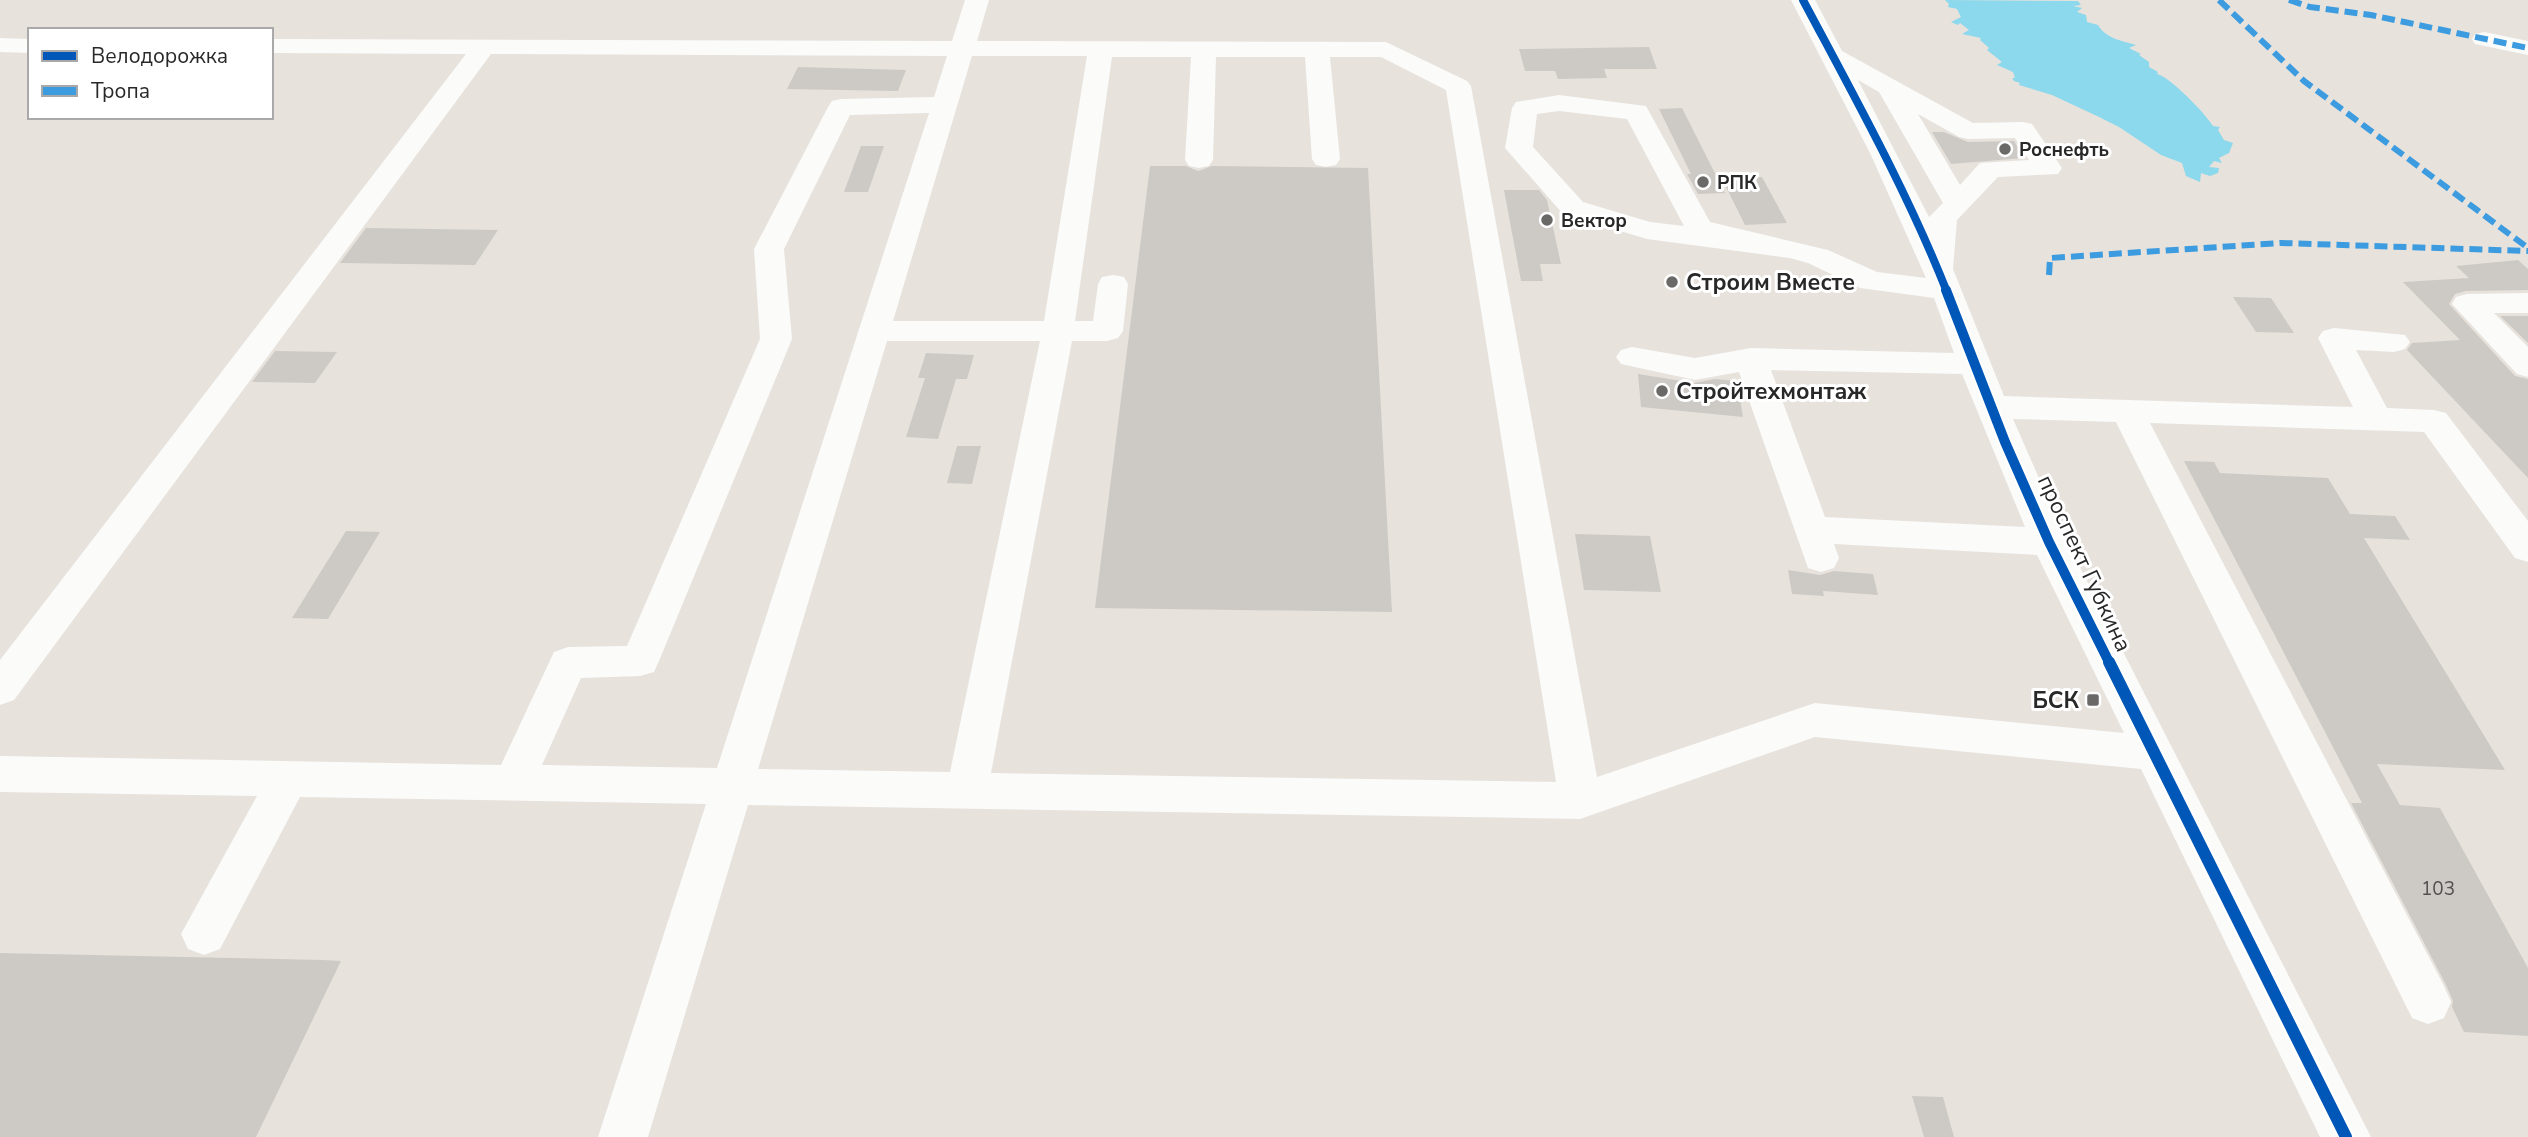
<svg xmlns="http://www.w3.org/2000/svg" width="2528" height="1137" font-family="'Nunito Sans',sans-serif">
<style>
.water{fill:#8cd8ec}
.building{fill:#cdcac6}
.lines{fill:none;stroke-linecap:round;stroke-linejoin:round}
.minor{fill:#fbfbfa;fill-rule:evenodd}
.quiet{stroke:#3d9ce0;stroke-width:6;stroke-dasharray:13 6;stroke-linecap:butt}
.cycleway-far2-casing{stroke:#fff;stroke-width:11}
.cycleway-far1-casing{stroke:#fff;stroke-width:14}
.cycleway-casing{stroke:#fff;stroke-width:17}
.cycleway-far2{stroke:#0057b8;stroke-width:8}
.cycleway-far1{stroke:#0057b8;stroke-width:10}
.cycleway{stroke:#0057b8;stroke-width:12}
.poi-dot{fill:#6b6967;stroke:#fff;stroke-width:2.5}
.labels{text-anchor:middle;stroke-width:6;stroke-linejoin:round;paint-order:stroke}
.far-poi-label{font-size:19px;font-weight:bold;fill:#282828;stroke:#fff;text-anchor:start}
.number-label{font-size:19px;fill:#525150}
.poi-label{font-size:23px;font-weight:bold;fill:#282828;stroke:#fff;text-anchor:start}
.street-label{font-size:23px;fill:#282828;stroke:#fff}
</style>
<rect width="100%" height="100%" fill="#e7e2dc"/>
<path class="water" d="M 1945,0 L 2078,1 L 2081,5 L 2073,6 L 2082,8 L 2077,12 L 2086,15 L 2087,22 L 2098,25 C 2105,38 2122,41 2136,45 L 2129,48 L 2141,54 L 2139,55 L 2149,62 L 2149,67 L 2158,72 L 2157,74 C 2170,77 2205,113 2213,126 L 2220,127 L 2218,130 L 2224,140 L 2233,143 L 2229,153 L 2219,158 L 2222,163 L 2214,161 L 2209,167 L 2219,168 L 2218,173 L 2210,176 L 2201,173 L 2200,182 L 2186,176 L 2182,163 L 2161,155 L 2119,127 L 2097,116 L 2052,95 L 2019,85 L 2020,83 L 2014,81 L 2012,78 L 2015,78 L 2013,72 L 1997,65 L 2002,62 L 1987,50 L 1989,48 L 1980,40 L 1981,38 L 1962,34 L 1969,30 L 1960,23 L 1958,25 L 1951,22 L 1961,17 L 1957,9 L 1948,7 L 1949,4 Z"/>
<path class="building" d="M 1649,47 L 1657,69 L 1604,69 L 1607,78 L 1558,79 L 1555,71 L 1525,71 L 1519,49 Z
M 798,67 L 906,70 L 898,91 L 787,89 Z
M 1682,108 L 1725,193 L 1698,194 L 1687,174 L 1691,174 L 1659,109 Z
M 1932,132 L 1944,132 L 1968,142 L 2014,141 L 2024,158 L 1951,164 Z
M 861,146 L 884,146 L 868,192 L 844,192 Z
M 1150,166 L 1186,166 L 1198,171 L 1212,166 L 1368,168 L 1392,612 L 1095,608 Z
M 1762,177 L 1787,223 L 1745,225 L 1722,179 Z
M 1504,190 L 1539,190 L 1547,200 L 1561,264 L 1540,264 L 1543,281 L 1521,281 Z
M 366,228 L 498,230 L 475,265 L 340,263 Z
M 2518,260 L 2528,269 L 2528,290 L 2466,291 L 2455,294 L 2449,304 L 2515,376 L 2528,379 L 2528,478 L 2407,350 L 2412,343 L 2460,340 L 2403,282 L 2469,278 L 2456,266 Z
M 2233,297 L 2271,298 L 2294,333 L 2256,332 Z
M 2500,316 L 2528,316 L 2528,343 Z
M 275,351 L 337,352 L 315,383 L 252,382 Z
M 926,353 L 974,355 L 967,379 L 956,379 L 938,439 L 906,437 L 925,378 L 918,378 Z
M 1638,374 L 1694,383 L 1715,379 L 1737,381 L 1743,417 L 1641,407 Z
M 957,446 L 981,446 L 972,484 L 947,483 Z
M 2184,461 L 2214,462 L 2220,473 L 2328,478 L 2350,514 L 2395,516 L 2410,540 L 2364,538 L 2505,770 L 2377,764 L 2400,805 L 2440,808 L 2528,968 L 2528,1036 L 2464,1032 L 2452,1007 L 2453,1001 L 2446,985 L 2351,803 L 2362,803 Z
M 346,531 L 380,532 L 328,619 L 292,618 Z
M 1575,534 L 1650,536 L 1661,592 L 1584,590 Z
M 1788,570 L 1820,575 L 1834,571 L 1873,574 L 1878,595 L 1823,591 L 1824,596 L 1792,594 Z
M 0,953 L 323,960 L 341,961 L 256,1137 L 0,1137 Z
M 1912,1096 L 1943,1097 L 1954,1137 L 1924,1137 Z"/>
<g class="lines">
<path class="minor" d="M 965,0 L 989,0 L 977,41 L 1386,42 L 1467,81 L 1471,86 L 1597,777 L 1815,703 L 2124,733 L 2037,555 L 1834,544 L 1839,558 L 1834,568 L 1821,572 L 1808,568 L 1739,372 L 1695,380 L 1621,364 L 1616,357 L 1621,350 L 1632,347 L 1695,358 L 1751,348 L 1954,353 L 1934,298 L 1860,288 L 1808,263 L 1790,258 L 1647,239 L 1563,214 L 1505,148 L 1512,108 L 1516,102 L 1559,95 L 1646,106 L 1710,222 L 1828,250 L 1877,272 L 1926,278 L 1870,153 L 1791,0 L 1815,0 L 1842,51 L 1973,123 L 2023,122 L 2032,124 L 2062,168 L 2058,174 L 1998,177 L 1957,220 L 1953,269 L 2004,396 L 2353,407 L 2318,338 L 2323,331 L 2334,328 L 2405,335 L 2410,342 L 2405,349 L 2394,352 L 2356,350 L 2387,408 L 2434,410 L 2446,413 L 2528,521 L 2528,562 L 2515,558 L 2424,432 L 2150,423 L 2444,986 L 2451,1002 L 2444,1018 L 2428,1024 L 2412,1018 L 2116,422 L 2013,419 L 2067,542 L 2371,1137 L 2320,1137 L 2141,769 L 1815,737 L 1580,819 L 748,805 L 648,1137 L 598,1137 L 706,804 L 300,797 L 220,949 L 204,955 L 188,949 L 181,934 L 257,796 L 0,792 L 0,756 L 501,765 L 554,652 L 568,647 L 627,646 L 760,339 L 754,249 L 828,107 L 832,101 L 841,99 L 934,97 L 947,56 L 491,54 L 14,700 L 0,705 L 0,660 L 466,54 L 271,53 L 271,39 L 952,41 ZM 972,56 L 1087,56 L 1044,321 L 893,321 ZM 1112,57 L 1191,57 L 1185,160 L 1189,166 L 1199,168 L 1209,166 L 1213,160 L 1216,57 L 1305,57 L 1312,159 L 1316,165 L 1326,167 L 1336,165 L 1340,159 L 1330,57 L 1381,57 L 1446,90 L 1556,782 L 991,773 L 1072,341 L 1107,341 L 1118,338 L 1123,331 L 1128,284 L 1124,277 L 1113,275 L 1102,277 L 1098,284 L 1093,321 L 1075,321 ZM 1858,80 L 1879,92 L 1943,203 L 1929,217 ZM 1559,111 L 1627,119 L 1684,226 L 1650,222 L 1583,202 L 1533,147 L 1537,114 ZM 929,113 L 717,768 L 542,765 L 581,678 L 640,676 L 654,672 L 659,661 L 792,339 L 784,249 L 850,115 ZM 1918,114 L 1959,137 L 1968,139 L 2015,138 L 2029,160 L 1980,163 L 1960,185 ZM 887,341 L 1040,341 L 950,772 L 758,769 ZM 1771,370 L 1962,374 L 2025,527 L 1825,517 Z
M 2484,32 L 2528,41 L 2528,55 L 2475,44 L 2472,39 L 2475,34 Z
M 0,38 L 30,39 L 30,53 L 0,52 Z
M 2528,293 L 2528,313 L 2494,313 L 2528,347 L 2528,377 L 2517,374 L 2452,304 L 2456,297 L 2467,294 Z"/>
<path class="quiet" d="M 2219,0 L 2304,81 L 2528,248
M 2289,0 L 2310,7 L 2371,15 L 2528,48
M 2049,275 L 2050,258 L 2281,243 L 2528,251"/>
<g class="cycleway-far2-casing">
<path id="cycleway-far2" d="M 1803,0 C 1854,96 1907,191 1947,292"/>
</g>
<g class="cycleway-far1-casing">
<path id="cycleway-far1" d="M 1946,290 L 2005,442 L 2049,542 L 2110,664"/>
</g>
<g class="cycleway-casing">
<path id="cycleway" d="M 2109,662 L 2346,1137"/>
</g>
<use href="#cycleway-far2" class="cycleway-far2"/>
<use href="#cycleway-far1" class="cycleway-far1"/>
<use href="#cycleway" class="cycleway"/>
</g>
<g class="poi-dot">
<circle cx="2005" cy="149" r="7"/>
<circle cx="1703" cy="182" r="7"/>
<circle cx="1547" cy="220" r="7"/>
<circle cx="1672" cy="282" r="7"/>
<circle cx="1662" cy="391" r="7"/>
<rect x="2086" y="693" width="14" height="14" rx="3.5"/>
</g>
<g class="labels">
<g class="far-poi-label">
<text x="2019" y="156">Роснефть</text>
<text x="1717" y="189">РПК</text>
<text x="1561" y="227">Вектор</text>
</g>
<g class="number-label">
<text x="2438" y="895">103</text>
</g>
<g class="poi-label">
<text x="1686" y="290">Строим Вместе</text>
<text x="1676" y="399">Стройтехмонтаж</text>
<text x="2079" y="708" text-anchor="end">БСК</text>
</g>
<g class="street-label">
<text transform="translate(2085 563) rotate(65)" y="8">проспект Губкина</text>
</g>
</g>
<rect x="28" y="28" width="245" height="91" fill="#ffffff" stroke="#a9a9a9" stroke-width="2"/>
<rect x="42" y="51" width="35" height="10" fill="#0057b8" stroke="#a9a9a9" stroke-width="2"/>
<text x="91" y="63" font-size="21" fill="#282828">Велодорожка</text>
<rect x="42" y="86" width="35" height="10" fill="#3d9ce0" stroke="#a9a9a9" stroke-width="2"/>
<text x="91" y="98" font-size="21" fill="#282828">Тропа</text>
</svg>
